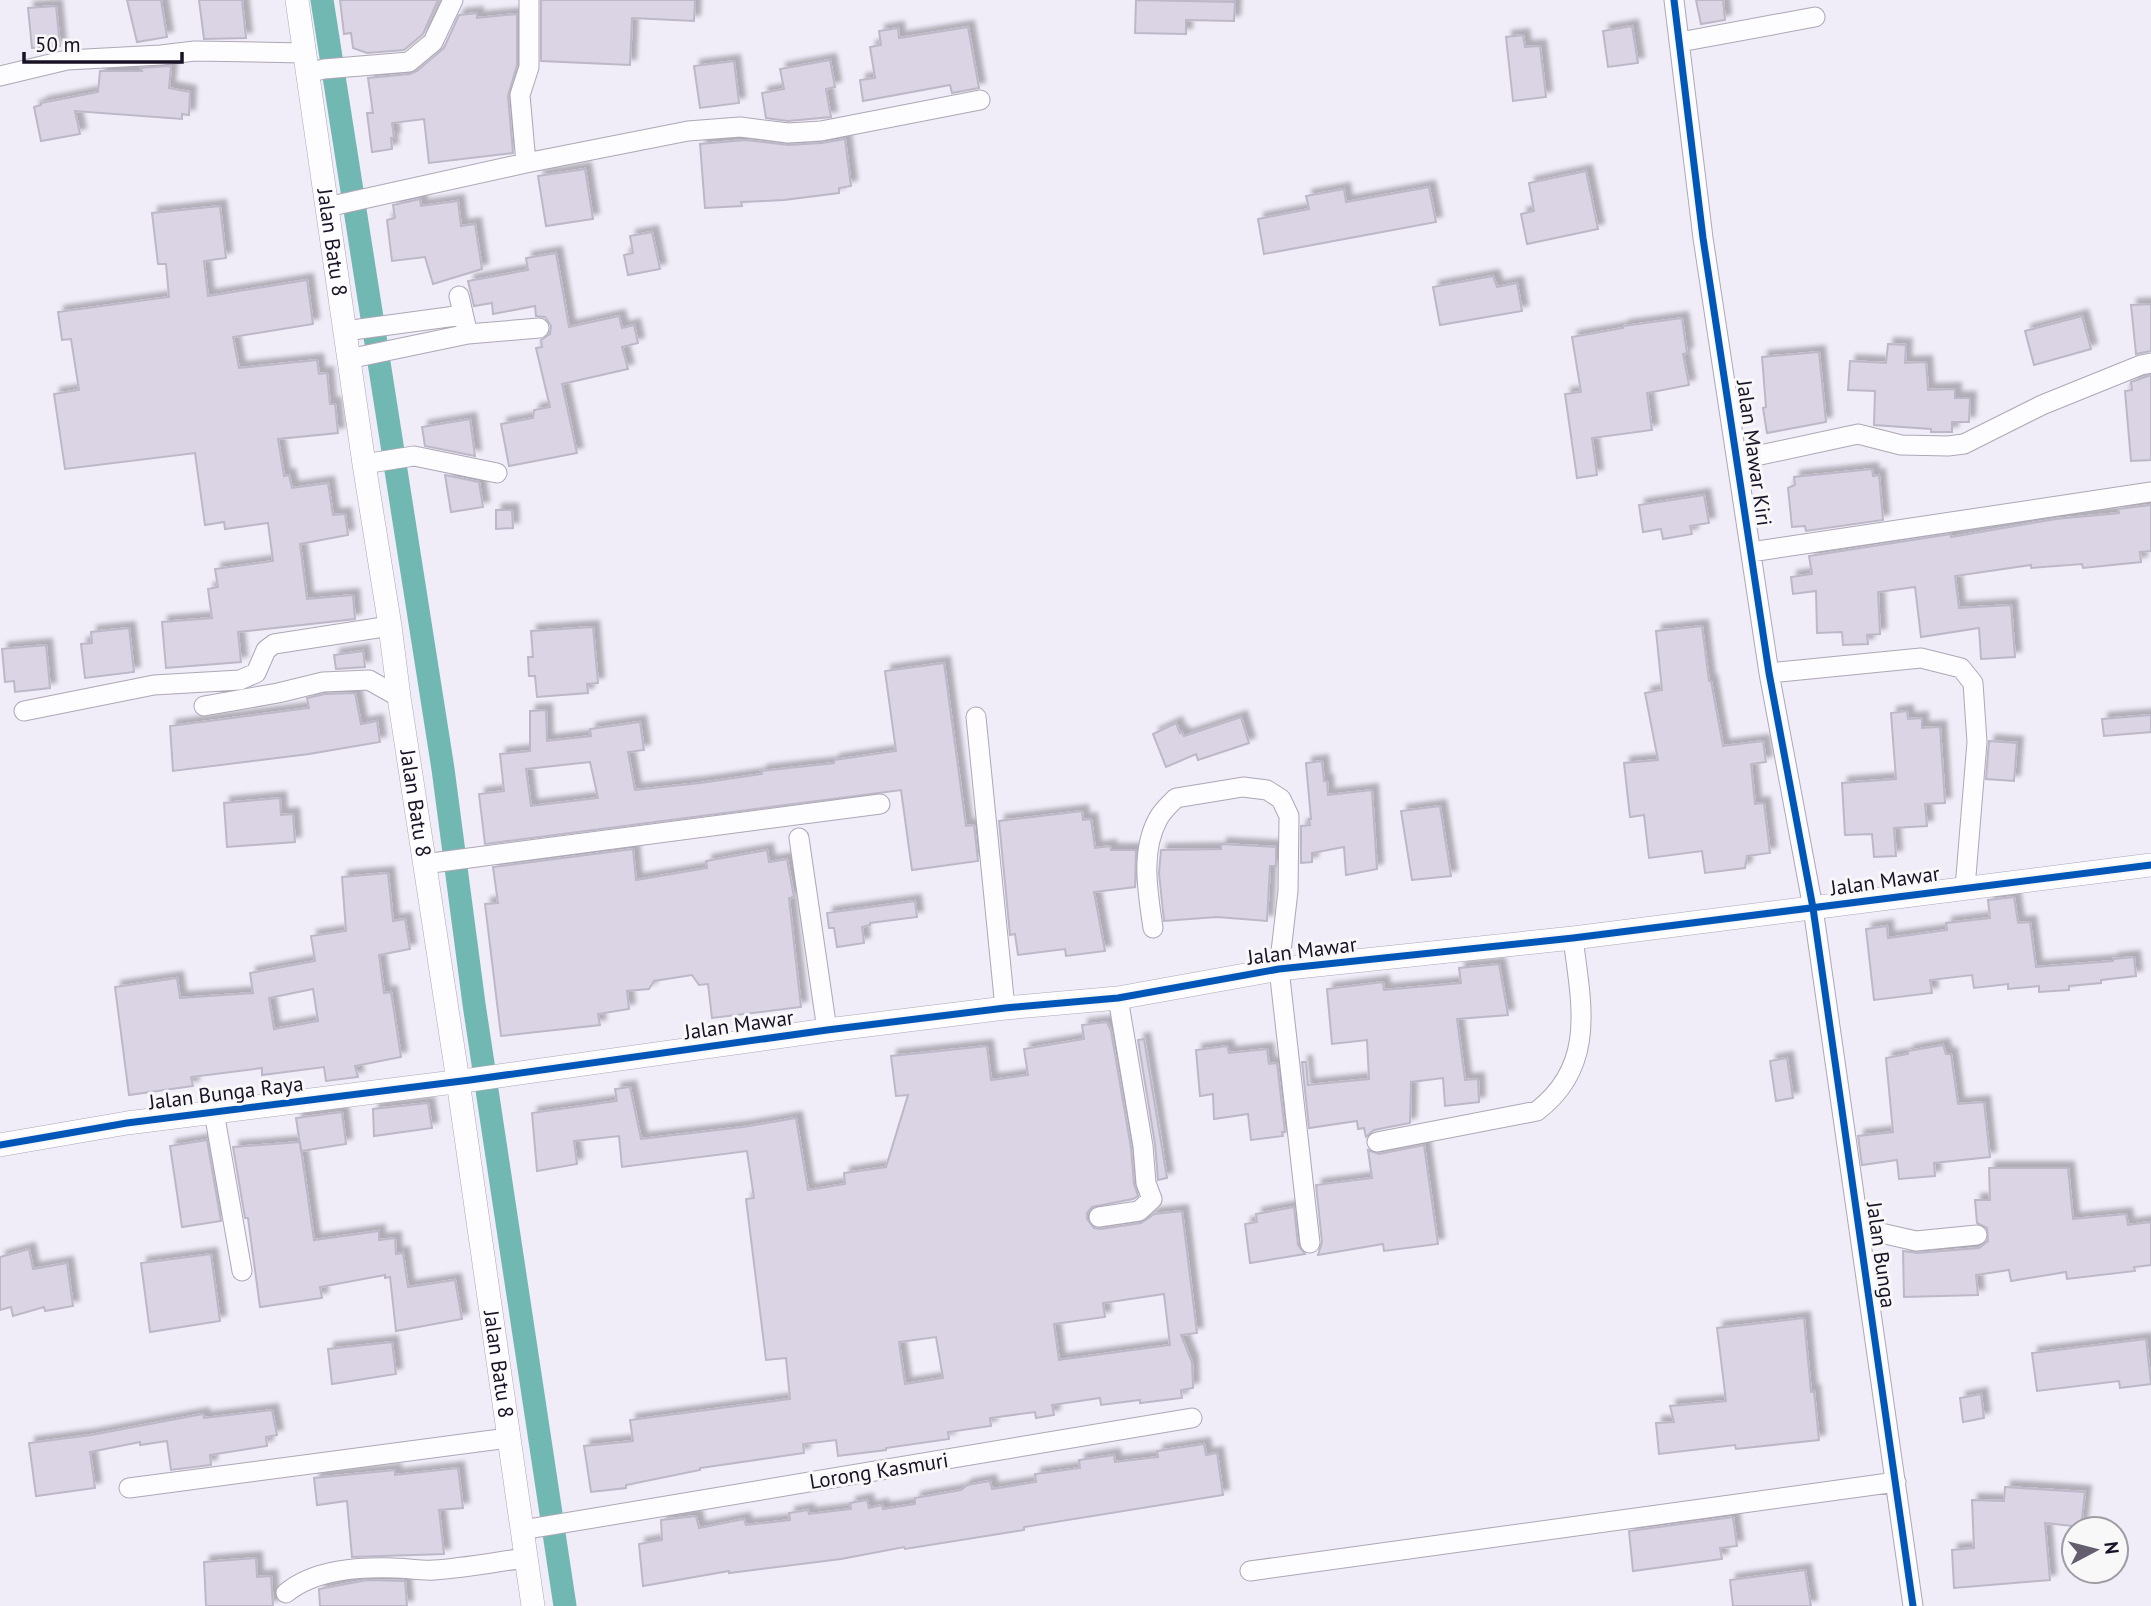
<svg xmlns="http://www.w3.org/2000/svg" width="2151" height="1606" font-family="'PT Sans',sans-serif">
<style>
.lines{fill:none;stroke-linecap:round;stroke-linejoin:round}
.canal{stroke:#71b8b2;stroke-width:23}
.building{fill:#dad4e4;stroke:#bdb8c7;stroke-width:2;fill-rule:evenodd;filter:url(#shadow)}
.minor-casing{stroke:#ada7b6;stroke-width:21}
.tertiary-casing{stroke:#ada7b6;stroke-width:24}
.minor{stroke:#fdfcfe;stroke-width:19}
.tertiary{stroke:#fdfcfe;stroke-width:23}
.cycleway-casing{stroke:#f8f8f8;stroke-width:11}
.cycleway{stroke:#0057b8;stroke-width:7}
.labels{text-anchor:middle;stroke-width:6;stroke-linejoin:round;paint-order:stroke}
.street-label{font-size:21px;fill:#191125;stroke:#f8f8f8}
</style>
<defs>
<filter id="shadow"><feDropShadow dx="6" dy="-6" stdDeviation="2" flood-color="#0004"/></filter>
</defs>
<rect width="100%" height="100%" fill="#f0ecf8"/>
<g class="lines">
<path class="canal" d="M 322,0 L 443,769 L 474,1004 L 565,1606"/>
</g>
<path class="building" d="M 127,0 L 161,0 L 167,37 L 137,42 Z
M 199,0 L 242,0 L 246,38 L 204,39 Z
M 340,0 L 438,0 L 423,34 L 404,50 L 367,53 L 353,48 L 351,33 L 344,34 Z
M 541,0 L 695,0 L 694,21 L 632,18 L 630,65 L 541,61 Z
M 1136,0 L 1235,2 L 1234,21 L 1186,20 L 1186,34 L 1135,33 Z
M 1696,0 L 1723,0 L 1725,20 L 1701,24 Z
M 56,6 L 60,46 L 32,48 L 28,8 Z
M 477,13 L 477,18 L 517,14 L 517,65 L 508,96 L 513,153 L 429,163 L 424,119 L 392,123 L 394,138 L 391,138 L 392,149 L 372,152 L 367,113 L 373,113 L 368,78 L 410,74 L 417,71 L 444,48 L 459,15 Z
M 1632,26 L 1638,63 L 1608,67 L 1603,31 Z
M 968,27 L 979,88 L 952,93 L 950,85 L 863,101 L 860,80 L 875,78 L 870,47 L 881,45 L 879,31 L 898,28 L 899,38 Z
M 1523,35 L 1525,47 L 1540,46 L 1546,97 L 1513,101 L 1506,37 Z
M 830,60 L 835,87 L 826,89 L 831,117 L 788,121 L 766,118 L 762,93 L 784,89 L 780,69 Z
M 734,61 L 739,103 L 700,108 L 694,66 Z
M 168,66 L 171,67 L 169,88 L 190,92 L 189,115 L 182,114 L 182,119 L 75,111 L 80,134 L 41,141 L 34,107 L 41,105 L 41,103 L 98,92 L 100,71 L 142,71 L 141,68 Z
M 845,139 L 851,186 L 839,188 L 839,193 L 784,200 L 741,202 L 742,206 L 705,208 L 700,144 L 745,140 L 789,145 L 822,143 Z
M 585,169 L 593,219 L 546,226 L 538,176 Z
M 1586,171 L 1598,229 L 1527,244 L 1521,214 L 1534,211 L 1529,183 Z
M 1429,187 L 1436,222 L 1264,254 L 1258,219 L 1309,209 L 1306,196 L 1344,189 L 1346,202 Z
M 420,199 L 421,206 L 458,201 L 461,226 L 475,224 L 482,269 L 433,284 L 425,257 L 392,261 L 387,220 L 395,218 L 393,205 Z
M 220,206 L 226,258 L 204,261 L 208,296 L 307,280 L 313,324 L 233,337 L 239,368 L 317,360 L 319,374 L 327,373 L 330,404 L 335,404 L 338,433 L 278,439 L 284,476 L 289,475 L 292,488 L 328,483 L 333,515 L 345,514 L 348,535 L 300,544 L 307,599 L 353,595 L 355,619 L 238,632 L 241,662 L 166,668 L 162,622 L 212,618 L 208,589 L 218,587 L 215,569 L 273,561 L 268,523 L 225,529 L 224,522 L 205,525 L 195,453 L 65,469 L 54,394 L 79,390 L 71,339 L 62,340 L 58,312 L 169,297 L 166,264 L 158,264 L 152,213 Z
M 652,232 L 660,269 L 628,275 L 624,255 L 633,253 L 630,236 Z
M 556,253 L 569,327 L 619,316 L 622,328 L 634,325 L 638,343 L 622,347 L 628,369 L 562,384 L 577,453 L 509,466 L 501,424 L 533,418 L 534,410 L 550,407 L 536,348 L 542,347 L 541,340 L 550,334 L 551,326 L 545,317 L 536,316 L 535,306 L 493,314 L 492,303 L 474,306 L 468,281 L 528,270 L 526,258 Z
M 1493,276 L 1497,287 L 1517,283 L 1522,311 L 1440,325 L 1433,287 Z
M 2151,304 L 2151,351 L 2136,354 L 2131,305 Z
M 2082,316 L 2091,349 L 2034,365 L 2025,331 Z
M 1682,318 L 1687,353 L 1683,354 L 1689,385 L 1647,393 L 1652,430 L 1592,438 L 1597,475 L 1577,478 L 1565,394 L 1581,392 L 1572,337 L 1623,328 L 1623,326 Z
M 1888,344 L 1906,345 L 1905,363 L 1926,362 L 1928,390 L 1955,389 L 1955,398 L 1970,398 L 1969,422 L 1952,422 L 1952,432 L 1931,432 L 1931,429 L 1874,425 L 1875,391 L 1848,390 L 1850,361 L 1886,363 Z
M 1819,352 L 1826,422 L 1767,433 L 1763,408 L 1766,407 L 1762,357 Z
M 2151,375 L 2151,460 L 2131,461 L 2125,391 L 2132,390 L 2131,382 Z
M 470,419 L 475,456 L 425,446 L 422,427 Z
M 1872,469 L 1873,476 L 1879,475 L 1883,520 L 1806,531 L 1805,526 L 1792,527 L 1788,488 L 1795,485 L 1794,477 Z
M 445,475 L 479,482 L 483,507 L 451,512 Z
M 1704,495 L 1709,523 L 1690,526 L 1692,534 L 1663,539 L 1661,529 L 1643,532 L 1639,505 Z
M 2151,505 L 2151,551 L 2140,552 L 2141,562 L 2083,568 L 2082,564 L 2031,568 L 2031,565 L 1955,576 L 1959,608 L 2011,605 L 2015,657 L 1981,659 L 1979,628 L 1921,637 L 1915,587 L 1878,592 L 1880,634 L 1867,635 L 1868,644 L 1843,645 L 1842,632 L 1817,633 L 1816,591 L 1793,594 L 1791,577 L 1812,574 L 1809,556 L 1951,534 L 1951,537 L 2056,519 L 2119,513 L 2118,509 Z
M 496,510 L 512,510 L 513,528 L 496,529 Z
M 1702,626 L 1709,681 L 1711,681 L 1723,746 L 1763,741 L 1766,762 L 1751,764 L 1755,804 L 1764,803 L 1770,853 L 1747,856 L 1745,868 L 1705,873 L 1702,851 L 1649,858 L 1644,815 L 1630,817 L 1624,763 L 1658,760 L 1645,693 L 1662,690 L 1656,631 Z
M 593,627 L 598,683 L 587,684 L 588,693 L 537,697 L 535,676 L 529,676 L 528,657 L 533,657 L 531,631 Z
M 129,628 L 134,672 L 85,678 L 81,644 L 92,643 L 91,632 Z
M 46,645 L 50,688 L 15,692 L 14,681 L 5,682 L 2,649 Z
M 363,651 L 365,667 L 336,669 L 334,655 Z
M 944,663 L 966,826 L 974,825 L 978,861 L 912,870 L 901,790 L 485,844 L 479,794 L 504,791 L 500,754 L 530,751 L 530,711 L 546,710 L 547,741 L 591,736 L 590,729 L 640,722 L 644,750 L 628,752 L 635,790 L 700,783 L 762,774 L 761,771 L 834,763 L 834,760 L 896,751 L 885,671 ZM 590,762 L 598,798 L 531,806 L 526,769 Z
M 355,693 L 361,724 L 377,721 L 380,742 L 309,754 L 173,771 L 170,726 L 309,708 L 307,698 L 325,694 Z
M 1907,711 L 1908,719 L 1922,718 L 1922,728 L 1940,727 L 1945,803 L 1925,804 L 1927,826 L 1894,828 L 1896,856 L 1874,857 L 1872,834 L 1845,835 L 1842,783 L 1896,779 L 1891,713 Z
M 2151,715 L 2151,732 L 2104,736 L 2102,719 Z
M 1241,717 L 1249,743 L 1198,760 L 1196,754 L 1166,767 L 1153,734 L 1176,723 L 1180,733 L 1182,732 L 1184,736 Z
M 1989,741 L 2017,743 L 2014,781 L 1986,779 Z
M 1322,761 L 1324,781 L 1327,781 L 1328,795 L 1372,790 L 1377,869 L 1346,875 L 1344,847 L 1312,853 L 1312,862 L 1301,863 L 1301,826 L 1310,825 L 1309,819 L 1311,819 L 1306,763 Z
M 280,798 L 281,815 L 293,814 L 295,842 L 227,847 L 224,803 Z
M 1440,806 L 1451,876 L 1412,880 L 1401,811 Z
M 1082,811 L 1083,820 L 1091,819 L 1095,848 L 1110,846 L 1111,850 L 1136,850 L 1135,887 L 1094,892 L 1105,951 L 1066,956 L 1065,949 L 1018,955 L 1015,934 L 1010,935 L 999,821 Z
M 1221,844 L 1276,847 L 1276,866 L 1270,866 L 1267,921 L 1217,917 L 1164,921 L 1159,873 L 1161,850 L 1221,849 Z
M 633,849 L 636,880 L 707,868 L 706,861 L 767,850 L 769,862 L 787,859 L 794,897 L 789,898 L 801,1007 L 712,1018 L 708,984 L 699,985 L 692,975 L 654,981 L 649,989 L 627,991 L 629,1009 L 598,1014 L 600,1025 L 501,1036 L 485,904 L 498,903 L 493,867 Z
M 388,873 L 393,921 L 405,919 L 410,949 L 379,955 L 384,993 L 391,992 L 401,1057 L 355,1066 L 358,1077 L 326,1081 L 324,1067 L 262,1075 L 262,1068 L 191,1077 L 193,1086 L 129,1095 L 115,987 L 177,978 L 180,998 L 253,993 L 250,973 L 315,961 L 311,936 L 346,931 L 342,877 ZM 313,989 L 318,1021 L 274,1029 L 269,998 Z
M 2014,897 L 2018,923 L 2030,922 L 2036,967 L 2113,961 L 2113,959 L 2134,957 L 2136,976 L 2101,980 L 2101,983 L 2069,986 L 2069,990 L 2039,992 L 2039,986 L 2008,989 L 2008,984 L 1974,988 L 1972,975 L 1930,980 L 1932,993 L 1874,1000 L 1866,929 L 1887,926 L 1888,938 L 1947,930 L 1946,923 L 1990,918 L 1988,900 Z
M 915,901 L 917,917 L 870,923 L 870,925 L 862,927 L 864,943 L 837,947 L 834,928 L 829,928 L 827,913 Z
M 1499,964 L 1508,1015 L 1457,1019 L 1465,1080 L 1478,1079 L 1479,1102 L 1445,1106 L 1443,1078 L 1411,1082 L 1410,1123 L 1374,1130 L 1366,1137 L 1364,1128 L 1358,1129 L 1357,1121 L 1309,1128 L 1302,1062 L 1306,1062 L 1308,1085 L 1369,1079 L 1367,1040 L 1332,1044 L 1327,989 L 1383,982 L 1384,990 L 1461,983 L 1459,968 Z
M 1107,1022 L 1111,1031 L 1131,1148 L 1134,1184 L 1138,1196 L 1133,1199 L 1092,1207 L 1087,1213 L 1087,1219 L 1094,1228 L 1101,1229 L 1141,1223 L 1154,1214 L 1182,1211 L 1197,1333 L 1181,1335 L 1192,1362 L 1193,1388 L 1181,1390 L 1182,1398 L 1140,1403 L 1140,1400 L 1101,1405 L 1100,1398 L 1052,1405 L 1054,1415 L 1036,1418 L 1035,1412 L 990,1418 L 991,1426 L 948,1432 L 949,1439 L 886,1448 L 886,1450 L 838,1456 L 836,1440 L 803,1444 L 804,1453 L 700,1468 L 700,1470 L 626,1485 L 626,1488 L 591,1492 L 584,1446 L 633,1441 L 630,1420 L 790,1399 L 786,1358 L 766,1360 L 746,1199 L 754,1198 L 747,1151 L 622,1167 L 619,1136 L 574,1141 L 577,1164 L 537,1171 L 532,1113 L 617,1101 L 615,1089 L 630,1087 L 641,1139 L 743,1127 L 796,1118 L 808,1190 L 845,1184 L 844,1173 L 886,1167 L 908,1095 L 896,1096 L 891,1056 L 987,1046 L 991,1080 L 1028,1075 L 1024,1049 L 1084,1039 L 1082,1025 ZM 1164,1294 L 1170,1345 L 1059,1360 L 1054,1324 L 1105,1317 L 1103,1303 ZM 936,1337 L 943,1378 L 905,1384 L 899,1342 Z
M 1144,1039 L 1167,1178 L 1158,1180 L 1155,1144 L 1138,1040 Z
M 1943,1045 L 1946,1054 L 1951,1054 L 1958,1104 L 1984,1102 L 1990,1157 L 1934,1163 L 1935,1176 L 1899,1179 L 1897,1160 L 1862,1165 L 1858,1136 L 1893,1132 L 1886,1058 L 1908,1054 L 1908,1051 Z
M 1227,1046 L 1229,1053 L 1267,1049 L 1269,1064 L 1277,1063 L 1285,1132 L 1282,1132 L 1283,1136 L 1251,1140 L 1248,1114 L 1214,1119 L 1213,1094 L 1200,1096 L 1196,1050 Z
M 1787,1058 L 1793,1098 L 1776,1101 L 1770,1061 Z
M 428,1103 L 432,1128 L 374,1136 L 373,1109 Z
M 342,1112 L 346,1144 L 301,1151 L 296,1118 Z
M 207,1140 L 221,1221 L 182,1227 L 170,1146 Z
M 300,1142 L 314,1240 L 379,1231 L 379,1240 L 395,1238 L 396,1254 L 403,1253 L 408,1287 L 455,1280 L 462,1319 L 396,1331 L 390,1277 L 385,1278 L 385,1275 L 320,1287 L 322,1298 L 260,1307 L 248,1218 L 245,1218 L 233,1147 Z
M 1424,1145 L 1438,1244 L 1384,1251 L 1383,1244 L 1318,1255 L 1322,1242 L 1316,1185 L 1372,1178 L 1368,1150 L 1379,1154 Z
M 1989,1168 L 2068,1168 L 2073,1219 L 2126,1214 L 2128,1225 L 2151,1222 L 2151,1265 L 2134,1267 L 2135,1271 L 2067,1279 L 2066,1272 L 2011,1281 L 2009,1270 L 1976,1275 L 1978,1295 L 1904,1297 L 1903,1251 L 1917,1253 L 1979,1248 L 1988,1241 L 1987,1228 L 1977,1223 L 1975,1200 L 1990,1200 Z
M 1294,1207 L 1298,1245 L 1305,1254 L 1250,1263 L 1245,1224 L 1257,1222 L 1256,1214 Z
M 29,1249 L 33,1269 L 67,1263 L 73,1306 L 45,1311 L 44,1307 L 13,1316 L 11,1307 L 0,1310 L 0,1257 Z
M 211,1254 L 220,1321 L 150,1332 L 141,1263 Z
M 1804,1318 L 1811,1392 L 1814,1391 L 1819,1440 L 1736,1449 L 1735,1445 L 1659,1454 L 1656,1423 L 1674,1422 L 1670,1406 L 1726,1401 L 1717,1328 Z
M 2146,1339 L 2151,1384 L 2120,1388 L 2119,1381 L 2037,1391 L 2032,1353 Z
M 392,1342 L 396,1374 L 332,1384 L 328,1349 Z
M 1981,1394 L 1984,1418 L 1963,1422 L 1960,1398 Z
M 272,1410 L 277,1435 L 266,1437 L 267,1446 L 210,1455 L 211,1465 L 171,1470 L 167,1441 L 140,1445 L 140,1442 L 90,1452 L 95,1488 L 36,1496 L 29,1443 L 91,1435 L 203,1414 L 204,1418 Z
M 1204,1444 L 1206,1455 L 1217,1453 L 1223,1495 L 1024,1527 L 1024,1530 L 905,1549 L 904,1547 L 841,1559 L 729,1573 L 729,1571 L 643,1586 L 639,1544 L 662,1540 L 661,1520 L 696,1516 L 699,1528 L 744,1519 L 746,1525 L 790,1520 L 789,1513 L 808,1510 L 809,1514 L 851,1509 L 850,1503 L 867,1500 L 869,1508 L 882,1505 L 883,1509 L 915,1504 L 915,1498 L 961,1490 L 967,1485 L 990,1481 L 992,1489 L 1036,1482 L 1035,1474 L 1080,1468 L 1079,1460 L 1114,1455 L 1115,1462 L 1158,1457 L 1157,1451 Z
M 458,1468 L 463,1508 L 439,1510 L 444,1554 L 352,1557 L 347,1501 L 317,1505 L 314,1478 L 395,1470 L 395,1475 Z
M 2005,1487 L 2085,1492 L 2081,1527 L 2045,1523 L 2050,1580 L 1954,1588 L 1952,1550 L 1974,1548 L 1972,1500 L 2004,1501 Z
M 1733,1517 L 1737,1546 L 1720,1548 L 1722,1559 L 1633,1571 L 1629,1531 Z
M 256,1558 L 257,1577 L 271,1576 L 273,1606 L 206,1606 L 204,1562 Z
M 1805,1570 L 1811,1606 L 1733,1606 L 1730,1580 Z
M 367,1580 L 405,1581 L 407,1606 L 320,1606 L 319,1589 Z"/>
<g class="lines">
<g class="minor-casing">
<path id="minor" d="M 1674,0 L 1703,238 L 1769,673 L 1813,908 L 1913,1606
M 1680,42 L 1815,17
M 307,73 L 324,69 L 409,62 L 433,42 L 453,0
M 0,76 L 67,60 L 161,55 L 195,51 L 304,53
M 526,163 L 520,95 L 529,67 L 529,0
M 327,207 L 526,163 L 688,131 L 740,127 L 788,133 L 821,131 L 980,100
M 459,296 L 466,326
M 345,331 L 463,315
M 348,359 L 468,334 L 539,328
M 1737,460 L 1858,434 L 1901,445 L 1948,446 L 1964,444 L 2042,405 L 2141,365 L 2151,363
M 364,464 L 414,456 L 497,473
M 1751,552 L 2151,492
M 1769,673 L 1921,658 L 1961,668 L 1973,683 L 1977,742 L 1965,888
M 204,706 L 278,693 L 323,682 L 369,680 L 399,697
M 24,711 L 154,685 L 240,680 L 256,673 L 266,650 L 274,644 L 390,626
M 976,717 L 1005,1008
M 799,838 L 827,1030
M 424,864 L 880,804
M 1153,928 C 1148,893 1140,852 1158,819 C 1162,811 1170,804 1176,798 L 1243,787 L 1267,790 L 1281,799 L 1289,816 L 1288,891 L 1279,969 L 1310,1243
M 214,1112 L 242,1271
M 1377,1142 L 1537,1111 C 1597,1065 1581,1003 1573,938
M 1099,1217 L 1139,1211 L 1152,1199 L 1146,1183 L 1143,1146 L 1118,998
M 1859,1228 L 1916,1241 L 1977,1235
M 129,1488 L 508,1438
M 522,1530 L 1192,1418
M 1250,1571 L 1896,1482
M 286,1593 C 315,1569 359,1567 395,1568 C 408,1568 421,1571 434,1570 C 464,1568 495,1562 526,1558"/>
</g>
<g class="tertiary-casing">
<g id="tertiary">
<path id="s1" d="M 297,0 L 364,464 L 390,626 L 399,697 L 458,1081 L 533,1606"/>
<path d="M 0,1145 L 127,1123 L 470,1080 L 827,1030 L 1005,1008 L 1118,998 L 1279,969 L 1573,938 L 2151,865"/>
</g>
</g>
<use href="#minor" class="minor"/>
<use href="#tertiary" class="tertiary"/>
<g class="cycleway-casing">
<path id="cycleway" d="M 1674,0 L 1703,238 L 1769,673 L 1813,908 L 1913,1606
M 0,1145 L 127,1123 L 470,1080 L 827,1030 L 1005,1008 L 1118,998 L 1279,969 L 1573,938 L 2151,865"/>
</g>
<use href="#cycleway" class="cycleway"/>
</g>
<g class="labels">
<g class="street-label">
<text dy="7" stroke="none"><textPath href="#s1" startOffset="245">Jalan Batu 8</textPath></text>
<text transform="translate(1754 453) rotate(82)" y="7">Jalan Mawar Kiri</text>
<text dy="7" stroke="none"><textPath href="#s1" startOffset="812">Jalan Batu 8</textPath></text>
<text transform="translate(1885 881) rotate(-8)" y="7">Jalan Mawar</text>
<text transform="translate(1302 951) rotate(-7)" y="7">Jalan Mawar</text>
<text transform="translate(739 1025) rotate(-8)" y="7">Jalan Mawar</text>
<text transform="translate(226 1093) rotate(-7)" y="7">Jalan Bunga Raya</text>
<text transform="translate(1881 1255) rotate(82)" y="7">Jalan Bunga</text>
<text dy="7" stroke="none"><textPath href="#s1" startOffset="1379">Jalan Batu 8</textPath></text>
<text transform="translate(879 1471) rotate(-9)" y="7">Lorong Kasmuri</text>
</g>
</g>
<g transform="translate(2095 1550) rotate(83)"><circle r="33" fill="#f8f8f8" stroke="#9f9ca4" stroke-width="2"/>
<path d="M0-5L12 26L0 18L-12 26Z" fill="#645e6f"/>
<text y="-10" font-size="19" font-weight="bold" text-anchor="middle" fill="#191125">N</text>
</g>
<path d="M24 52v10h158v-10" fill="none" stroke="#191125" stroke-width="3.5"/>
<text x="35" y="52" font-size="21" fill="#191125" stroke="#f8f8f8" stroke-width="5" paint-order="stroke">50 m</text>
</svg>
